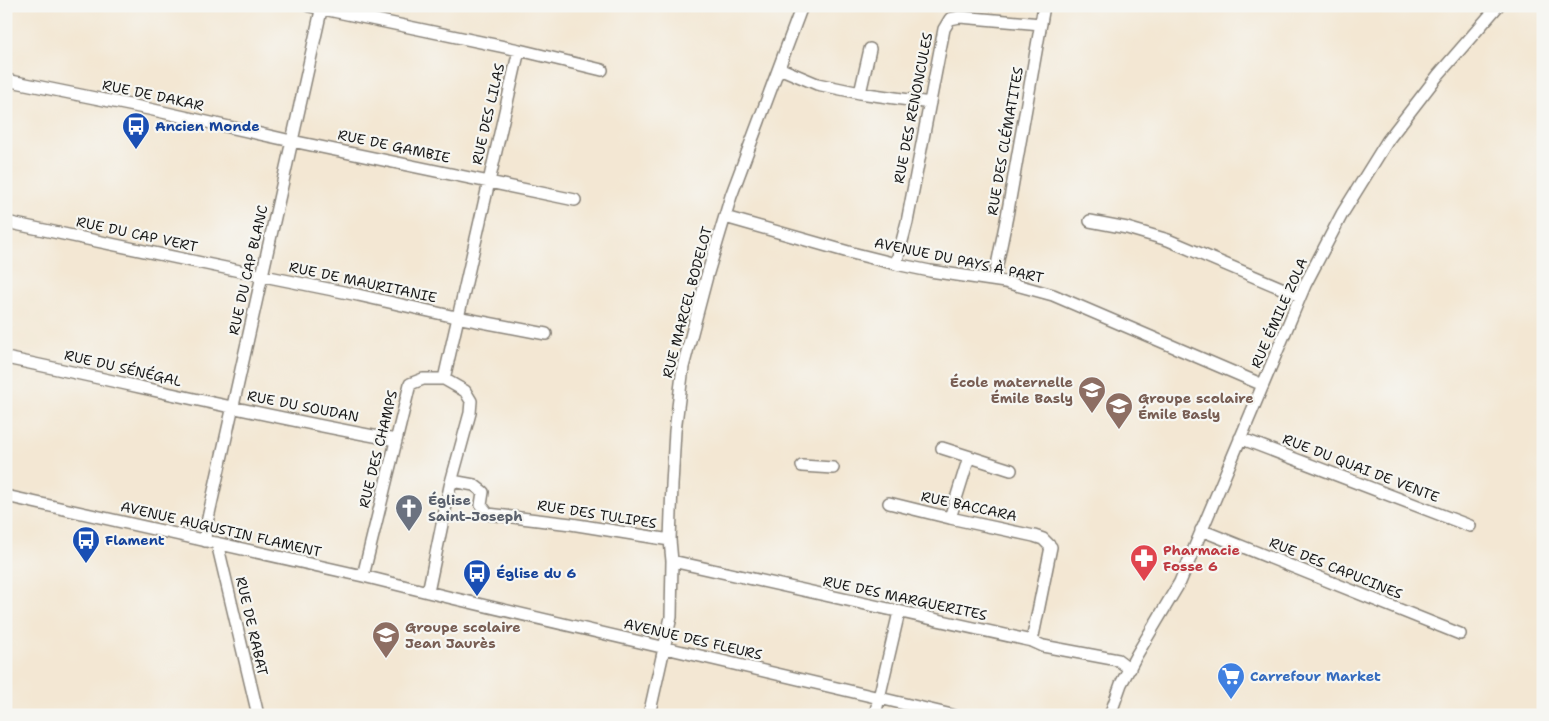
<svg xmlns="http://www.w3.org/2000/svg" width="1549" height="721" font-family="'Shantell Sans',sans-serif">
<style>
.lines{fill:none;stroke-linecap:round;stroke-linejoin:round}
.minor-casing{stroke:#888278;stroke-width:14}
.minor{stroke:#fff;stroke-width:11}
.labels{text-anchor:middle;stroke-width:4.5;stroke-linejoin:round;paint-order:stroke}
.street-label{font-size:14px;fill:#1c1c1c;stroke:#f6f6f2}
.transit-label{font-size:14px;font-weight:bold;fill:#164399;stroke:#f6f6f2;text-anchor:start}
.education-label{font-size:14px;font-weight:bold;fill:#785e54;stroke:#f6f6f2;text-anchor:start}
.worship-label{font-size:14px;font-weight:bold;fill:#5b616d;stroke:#f6f6f2;text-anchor:start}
.health-label{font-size:14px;font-weight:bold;fill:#be3a42;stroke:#f6f6f2;text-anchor:start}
.shop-label{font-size:14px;font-weight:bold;fill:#366cbe;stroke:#f6f6f2;text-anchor:start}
</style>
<rect width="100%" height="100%" fill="#f6f6f2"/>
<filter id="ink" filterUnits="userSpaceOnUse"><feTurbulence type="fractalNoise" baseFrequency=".02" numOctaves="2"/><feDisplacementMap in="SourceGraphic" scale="10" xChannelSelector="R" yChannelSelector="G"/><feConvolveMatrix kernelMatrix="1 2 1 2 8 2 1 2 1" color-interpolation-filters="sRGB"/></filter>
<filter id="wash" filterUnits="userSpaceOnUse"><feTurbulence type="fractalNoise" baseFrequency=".0096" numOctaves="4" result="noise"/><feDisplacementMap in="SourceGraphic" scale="20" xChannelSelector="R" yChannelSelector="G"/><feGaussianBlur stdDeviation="1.12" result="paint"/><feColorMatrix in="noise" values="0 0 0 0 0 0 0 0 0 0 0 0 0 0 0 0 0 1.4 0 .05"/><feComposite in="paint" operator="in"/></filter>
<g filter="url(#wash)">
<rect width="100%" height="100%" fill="#f3e7d3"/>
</g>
<g filter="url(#ink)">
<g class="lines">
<g class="minor-casing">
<path id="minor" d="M 309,6 L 519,50 L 602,70
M 779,68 L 817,84 L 860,93 L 930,103
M 6,80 L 149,109 L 287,140 L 575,200
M 860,93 L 870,49
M 725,217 L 852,253 L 896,264 L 930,271 L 1005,282 L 1053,295 L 1263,385
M 1090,221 L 1127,228 L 1168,240 L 1300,296
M 6,222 L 254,274 L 358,295 L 451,316 L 546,334
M 896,264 L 907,222 L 944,29 L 950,19 L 960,17 L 1041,24
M 994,280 L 1007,216 L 1044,6
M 6,358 C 136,385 265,417 396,440
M 444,379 L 519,50
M 1240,438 L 1470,526
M 942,448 L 1011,470
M 802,466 L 833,468
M 452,481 L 474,485 L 483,492 L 481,505 L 488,514 L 571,524 L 670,540
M 6,496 L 363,576 L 452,598 L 952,715
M 889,503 L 950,518 L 1034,536 L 1043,539 L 1051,547 L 1032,641
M 950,518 L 969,457
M 1201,530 L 1460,634
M 205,541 L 206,527 L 322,6
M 217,543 L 258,715
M 672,561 L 1032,641 L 1043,646 L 1118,660 L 1130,669
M 363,576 L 410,384 L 423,379 L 444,379 L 465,391 L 471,401 L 470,413 L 450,486 L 428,592
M 649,715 L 671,617 L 672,561 L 670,540 L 672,485 L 675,431 L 683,367 L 707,276 L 731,196 L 802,6
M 875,715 L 899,612
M 1110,715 L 1121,684 L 1136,656 L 1180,582 L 1305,285 L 1342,214 L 1388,140 L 1439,74 L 1498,6"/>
</g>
<use href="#minor" class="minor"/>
</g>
</g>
<defs>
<g id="bus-pin" transform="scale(1.4375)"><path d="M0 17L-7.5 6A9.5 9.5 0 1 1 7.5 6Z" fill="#1a4fb4" stroke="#f6f6f2"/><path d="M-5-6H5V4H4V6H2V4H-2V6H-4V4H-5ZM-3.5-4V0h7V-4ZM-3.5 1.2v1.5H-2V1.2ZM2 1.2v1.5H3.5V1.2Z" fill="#fff"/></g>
<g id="school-pin" transform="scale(1.4375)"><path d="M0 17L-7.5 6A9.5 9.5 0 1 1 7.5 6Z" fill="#8d6e63" stroke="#f6f6f2"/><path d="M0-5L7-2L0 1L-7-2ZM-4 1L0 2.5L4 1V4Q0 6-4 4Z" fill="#fff"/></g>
<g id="church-pin" transform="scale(1.4375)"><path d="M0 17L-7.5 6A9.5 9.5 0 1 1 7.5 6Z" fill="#6b7280" stroke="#f6f6f2"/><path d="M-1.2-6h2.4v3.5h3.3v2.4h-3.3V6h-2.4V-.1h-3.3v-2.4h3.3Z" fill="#fff"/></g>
<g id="pharmacy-pin" transform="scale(1.4375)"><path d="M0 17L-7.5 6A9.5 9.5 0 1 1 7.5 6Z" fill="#e0444e" stroke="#f6f6f2"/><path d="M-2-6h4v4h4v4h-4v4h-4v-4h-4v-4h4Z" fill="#fff"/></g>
<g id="supermarket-pin" transform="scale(1.4375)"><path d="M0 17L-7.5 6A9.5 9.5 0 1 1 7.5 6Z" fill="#3f7fe0" stroke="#f6f6f2"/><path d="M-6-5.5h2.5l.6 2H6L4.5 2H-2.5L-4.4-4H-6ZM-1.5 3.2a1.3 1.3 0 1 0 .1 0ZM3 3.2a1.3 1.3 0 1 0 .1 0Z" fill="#fff"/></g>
</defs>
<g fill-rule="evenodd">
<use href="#bus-pin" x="136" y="126"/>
<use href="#school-pin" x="1092" y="390"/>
<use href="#school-pin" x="1119" y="406"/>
<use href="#church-pin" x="409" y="508"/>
<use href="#bus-pin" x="86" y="540"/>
<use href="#pharmacy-pin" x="1144" y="558"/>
<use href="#bus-pin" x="477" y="573"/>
<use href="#school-pin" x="386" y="635"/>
<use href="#supermarket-pin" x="1231" y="676"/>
</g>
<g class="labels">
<g class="street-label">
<text transform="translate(153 95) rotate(12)" y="5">RUE DE DAKAR</text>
<text transform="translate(913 108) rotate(-79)" y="5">RUE DES RENONCULES</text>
<text transform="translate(488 114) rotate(-77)" y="5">RUE DES LILAS</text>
<text transform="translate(1005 141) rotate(-80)" y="5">RUE DES CLÉMATITES</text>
<text transform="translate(394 146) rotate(12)" y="5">RUE DE GAMBIE</text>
<text transform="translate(137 234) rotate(12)" y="5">RUE DU CAP VERT</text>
<text transform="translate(959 260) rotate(12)" y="5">AVENUE DU PAYS À PART</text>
<text transform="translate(248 270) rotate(-77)" y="5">RUE DU CAP BLANC</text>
<text transform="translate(363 282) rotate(12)" y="5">RUE DE MAURITANIE</text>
<text transform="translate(687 302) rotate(-75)" y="5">RUE MARCEL BODELOT</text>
<text transform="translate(1279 313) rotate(-66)" y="5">RUE ÉMILE ZOLA</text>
<text transform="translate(123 368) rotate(13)" y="5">RUE DU SÉNÉGAL</text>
<text transform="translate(303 406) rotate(11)" y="5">RUE DU SOUDAN</text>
<text transform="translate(378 449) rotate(-76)" y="5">RUE DES CHAMPS</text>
<text transform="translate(1361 468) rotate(21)" y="5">RUE DU QUAI DE VENTE</text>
<text transform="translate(969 506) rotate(12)" y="5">RUE BACCARA</text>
<text transform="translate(597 514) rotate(9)" y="5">RUE DES TULIPES</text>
<text transform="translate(221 529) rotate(13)" y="5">AVENUE AUGUSTIN FLAMENT</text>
<text transform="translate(1336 568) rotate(22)" y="5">RUE DES CAPUCINES</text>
<text transform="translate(905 598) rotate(12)" y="5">RUE DES MARGUERITES</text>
<text transform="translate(252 626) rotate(77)" y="5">RUE DE RABAT</text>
<text transform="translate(693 639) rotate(13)" y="5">AVENUE DES FLEURS</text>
</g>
<g class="transit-label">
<text x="155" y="131">Ancien Monde</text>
<text x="105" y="545">Flament</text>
<text x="496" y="578">Église du 6</text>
</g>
<g class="education-label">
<text x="1073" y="387" text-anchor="end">École maternelle<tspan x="1073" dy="16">Émile Basly</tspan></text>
<text x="1138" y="403">Groupe scolaire<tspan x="1138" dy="16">Émile Basly</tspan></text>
<text x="405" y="632">Groupe scolaire<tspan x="405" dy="16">Jean Jaurès</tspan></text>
</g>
<g class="worship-label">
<text x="428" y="505">Église<tspan x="428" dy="16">Saint-Joseph</tspan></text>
</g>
<g class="health-label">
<text x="1163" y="555">Pharmacie<tspan x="1163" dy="16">Fosse 6</tspan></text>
</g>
<g class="shop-label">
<text x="1250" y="681">Carrefour Market</text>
</g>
</g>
<rect width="1549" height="721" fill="none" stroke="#f6f6f2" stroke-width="25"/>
</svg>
